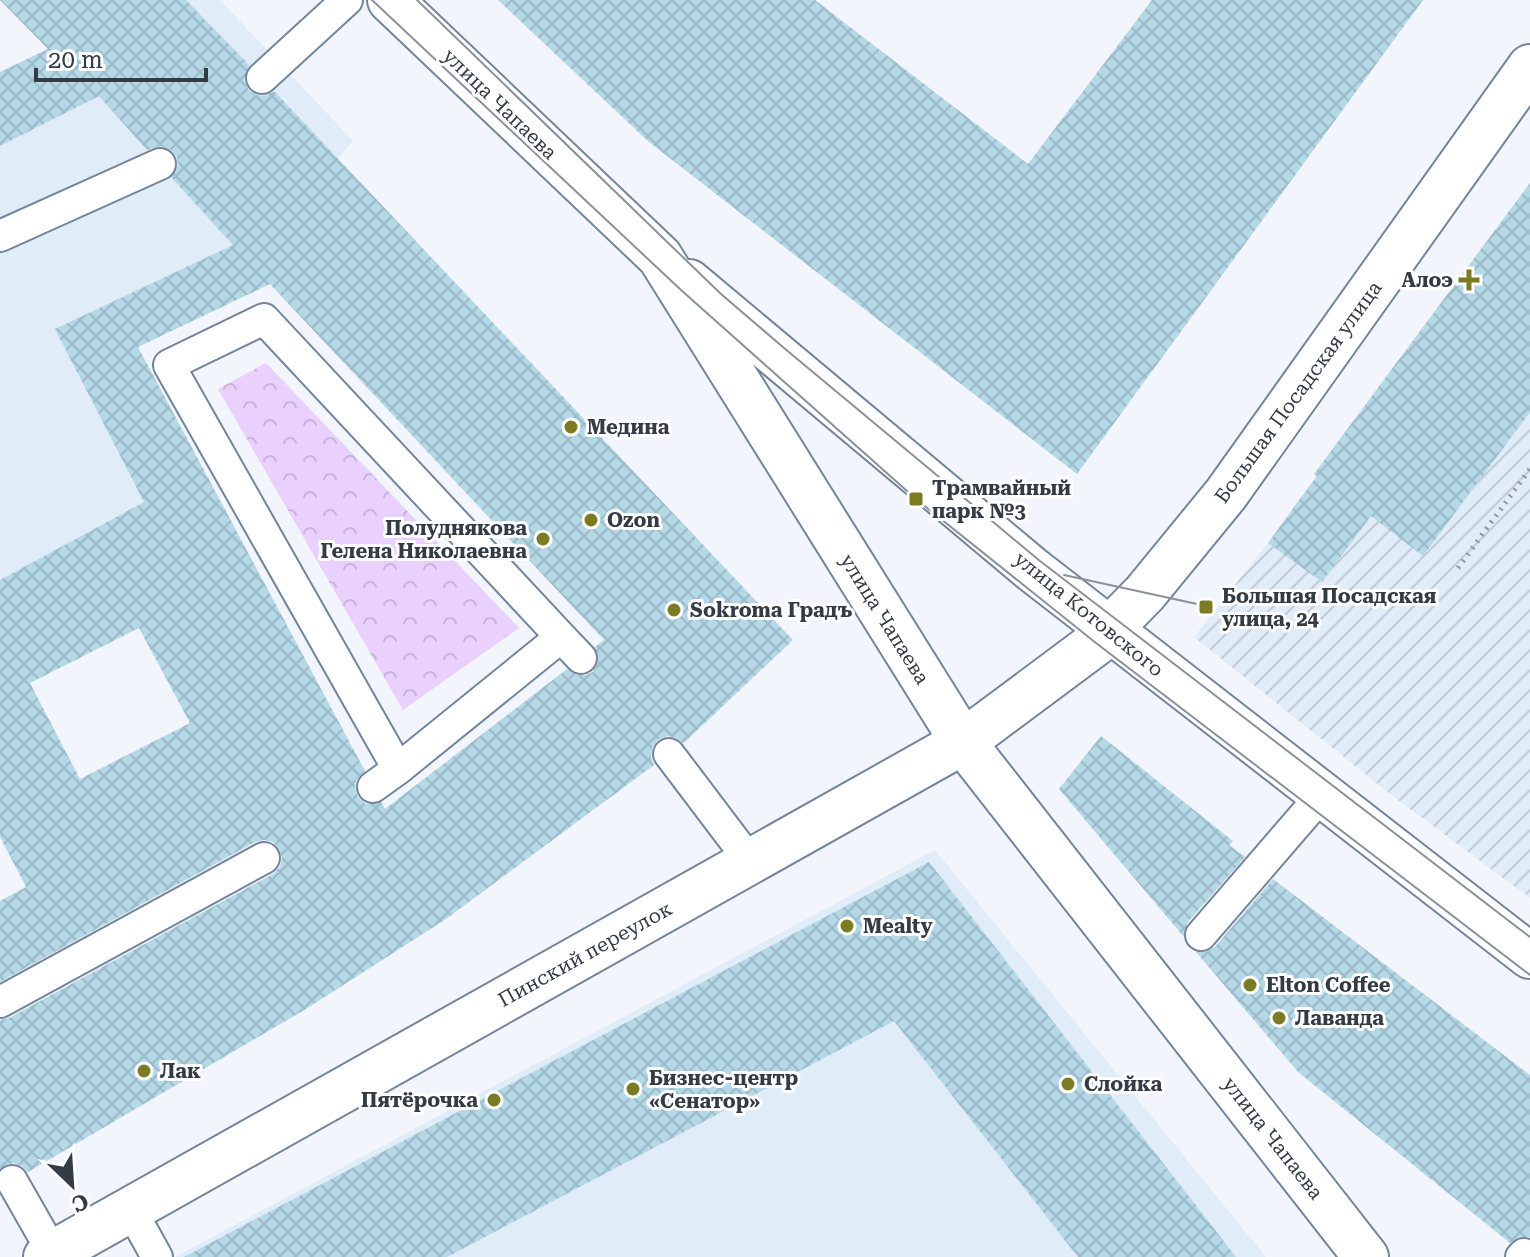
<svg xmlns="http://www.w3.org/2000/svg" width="1530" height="1257" font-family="'Roboto Serif',serif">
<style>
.built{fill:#e1ecf9}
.industrial{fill:url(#industrial-furrows)}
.park{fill:url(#park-crowns)}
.building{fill:url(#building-cross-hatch);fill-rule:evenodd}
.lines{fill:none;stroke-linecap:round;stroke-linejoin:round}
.service-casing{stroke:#72859c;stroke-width:34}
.minor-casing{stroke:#72859c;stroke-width:48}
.tertiary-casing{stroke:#72859c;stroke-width:48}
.path{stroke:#9298a0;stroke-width:5;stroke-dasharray:2 6;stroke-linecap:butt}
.service{stroke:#fff;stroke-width:30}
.minor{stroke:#fff;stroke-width:44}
.tertiary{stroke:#fff;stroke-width:44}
.tram{stroke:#8b9199;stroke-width:2}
.poi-dot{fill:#7a7b23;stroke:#fff;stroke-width:3}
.labels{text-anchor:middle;stroke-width:6;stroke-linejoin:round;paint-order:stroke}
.street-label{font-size:20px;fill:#333b45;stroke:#fff}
.poi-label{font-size:20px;font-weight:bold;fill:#333b45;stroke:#fff;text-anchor:start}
</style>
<defs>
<pattern id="industrial-furrows" width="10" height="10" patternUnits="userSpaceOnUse" patternTransform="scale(2)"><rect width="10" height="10" fill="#e1ecf9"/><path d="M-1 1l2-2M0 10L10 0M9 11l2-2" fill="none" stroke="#c2cbd7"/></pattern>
<pattern id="park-crowns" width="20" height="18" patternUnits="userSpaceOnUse" patternTransform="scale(2)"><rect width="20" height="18" fill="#e9d0fd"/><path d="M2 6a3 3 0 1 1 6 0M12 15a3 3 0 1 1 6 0" fill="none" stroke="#c8b4da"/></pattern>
<pattern id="building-cross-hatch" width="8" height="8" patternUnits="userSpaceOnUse" patternTransform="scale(2)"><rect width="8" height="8" fill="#b5d8e7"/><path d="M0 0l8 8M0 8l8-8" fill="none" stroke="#9cbac8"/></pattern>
</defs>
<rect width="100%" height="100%" fill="#f2f6fc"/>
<path class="built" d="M 132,0 L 220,0 L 353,141 L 338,158 L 234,245 L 56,329 L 144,502 L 88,532 L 102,559 L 0,611 L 0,72 L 48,49 Z
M 935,850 L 1266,1257 L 175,1257 Z"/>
<path class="industrial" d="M 1530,183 L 1530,898 L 1390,794 L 1194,637 L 1268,543 L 1316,476 L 1314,474 Z"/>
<path class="park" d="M 266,363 L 519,628 L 403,710 L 218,389 Z"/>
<path class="building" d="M 0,0 L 186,0 L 249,65 L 244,81 L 249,91 L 256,95 L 265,96 L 274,91 L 793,640 L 687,740 L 683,743 L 677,738 L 668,736 L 659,739 L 652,748 L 651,757 L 654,765 L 446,919 L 306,1009 L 28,1172 L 22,1166 L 13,1163 L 0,1168 L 0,1020 L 9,1018 L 273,874 L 280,867 L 282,858 L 279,849 L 273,842 L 264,840 L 255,842 L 0,982 L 0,901 L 26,887 L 0,837 L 0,580 L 144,502 L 55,329 L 233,245 L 171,177 L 178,165 L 177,157 L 171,150 L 161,146 L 147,150 L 99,96 L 0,146 L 0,72 L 48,49 ZM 270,284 L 604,640 L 595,647 L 598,662 L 593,672 L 586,675 L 577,675 L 567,669 L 385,809 L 381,802 L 366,804 L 358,797 L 355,788 L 356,780 L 365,771 L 138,347 ZM 139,628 L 190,723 L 80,779 L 30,683 Z
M 498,0 L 815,0 L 1028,164 L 1152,0 L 1423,0 L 1077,474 L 649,142 Z
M 1530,183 L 1530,412 L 1423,556 L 1371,516 L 1322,582 L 1268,543 L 1317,476 L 1314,474 Z
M 1101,736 L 1233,841 L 1229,845 L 1245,857 L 1187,923 L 1184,937 L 1059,789 Z
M 929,862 L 1236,1257 L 1078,1257 L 894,1021 L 447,1257 L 184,1257 Z
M 1273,879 L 1530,1075 L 1530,1237 L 1519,1237 L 1510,1243 L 1298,1072 L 1196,952 L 1206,952 L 1215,947 Z"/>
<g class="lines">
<g class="service-casing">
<path id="service" d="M 262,78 L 347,0
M 0,236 L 160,164
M 561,637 L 398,769 L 169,365 L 264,319 L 561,637 L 581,658
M 669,754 L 750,861
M 373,787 L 398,769
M 1201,935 L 1321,796
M 0,1002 L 264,858
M 12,1181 L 53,1253
M 131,1210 L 157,1257
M 1521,1257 L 1524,1254"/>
</g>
<g class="minor-casing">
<path id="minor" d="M 46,1257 L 963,742 L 1096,643 L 1145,593 L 1226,494 L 1530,67"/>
</g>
<g class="tertiary-casing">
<path id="tertiary" d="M 390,0 L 660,257 L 963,742 L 1366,1257
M 689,282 L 1033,570 L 1530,956"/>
</g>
<path class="path" d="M 1458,568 L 1530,469"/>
<use href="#service" class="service"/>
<use href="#minor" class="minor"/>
<use href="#tertiary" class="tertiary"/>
<path class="tram" d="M 372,0 L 681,290 L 916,499 L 1096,643 L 1530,975
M 417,0 L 721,294 L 784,348 L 1040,561 L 1530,937
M 1064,575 L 1197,604 L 1214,612"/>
</g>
<g class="poi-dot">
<path d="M1465 268h8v8h8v8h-8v8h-8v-8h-8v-8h8z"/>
<circle cx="571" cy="427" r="8"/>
<rect x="908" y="491" width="16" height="16" rx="4"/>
<circle cx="591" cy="520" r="8"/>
<circle cx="543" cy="539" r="8"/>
<rect x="1198" y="599" width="16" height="16" rx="4"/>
<circle cx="674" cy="610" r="8"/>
<circle cx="847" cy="926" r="8"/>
<circle cx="1250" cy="985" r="8"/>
<circle cx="1279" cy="1018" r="8"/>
<circle cx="144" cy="1071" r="8"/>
<circle cx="1068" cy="1084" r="8"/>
<circle cx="633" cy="1089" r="8"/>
<circle cx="494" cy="1100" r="8"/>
</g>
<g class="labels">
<g class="street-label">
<text transform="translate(500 104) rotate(44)" y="7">улица Чапаева</text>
<text transform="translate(1298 392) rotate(-54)" y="7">Большая Посадская улица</text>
<text transform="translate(1089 614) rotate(39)" y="7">улица Котовского</text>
<text transform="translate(885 619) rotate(58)" y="7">улица Чапаева</text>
<text transform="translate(585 954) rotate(-29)" y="7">Пинский переулок</text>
<text transform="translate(1273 1138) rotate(52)" y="7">улица Чапаева</text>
</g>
<g class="poi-label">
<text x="1453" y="287" text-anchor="end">Алоэ</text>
<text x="587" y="434">Медина</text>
<text x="932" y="495">Трамвайный<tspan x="932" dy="23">парк №3</tspan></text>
<text x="607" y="527">Ozon</text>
<text x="527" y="535" text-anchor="end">Полуднякова<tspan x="527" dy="23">Гелена Николаевна</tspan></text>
<text x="1222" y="603">Большая Посадская<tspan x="1222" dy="23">улица, 24</tspan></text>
<text x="690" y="617">Sokroma Градъ</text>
<text x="863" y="933">Mealty</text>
<text x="1266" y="992">Elton Coffee</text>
<text x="1295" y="1025">Лаванда</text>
<text x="160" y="1078">Лак</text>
<text x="649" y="1085">Бизнес-центр<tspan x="649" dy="23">«Сенатор»</tspan></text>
<text x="1084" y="1091">Слойка</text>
<text x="478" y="1107" text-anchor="end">Пятёрочка</text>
</g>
</g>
<g transform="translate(72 1185) rotate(155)" stroke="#ffffff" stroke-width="6" paint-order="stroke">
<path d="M0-6L14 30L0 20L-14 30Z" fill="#333b45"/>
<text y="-12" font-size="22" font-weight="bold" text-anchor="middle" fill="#333b45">С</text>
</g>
<path d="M36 68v12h170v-12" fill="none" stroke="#333b45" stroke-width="4"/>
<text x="48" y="68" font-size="24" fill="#333b45" stroke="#ffffff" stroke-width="6" paint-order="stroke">20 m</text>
</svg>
